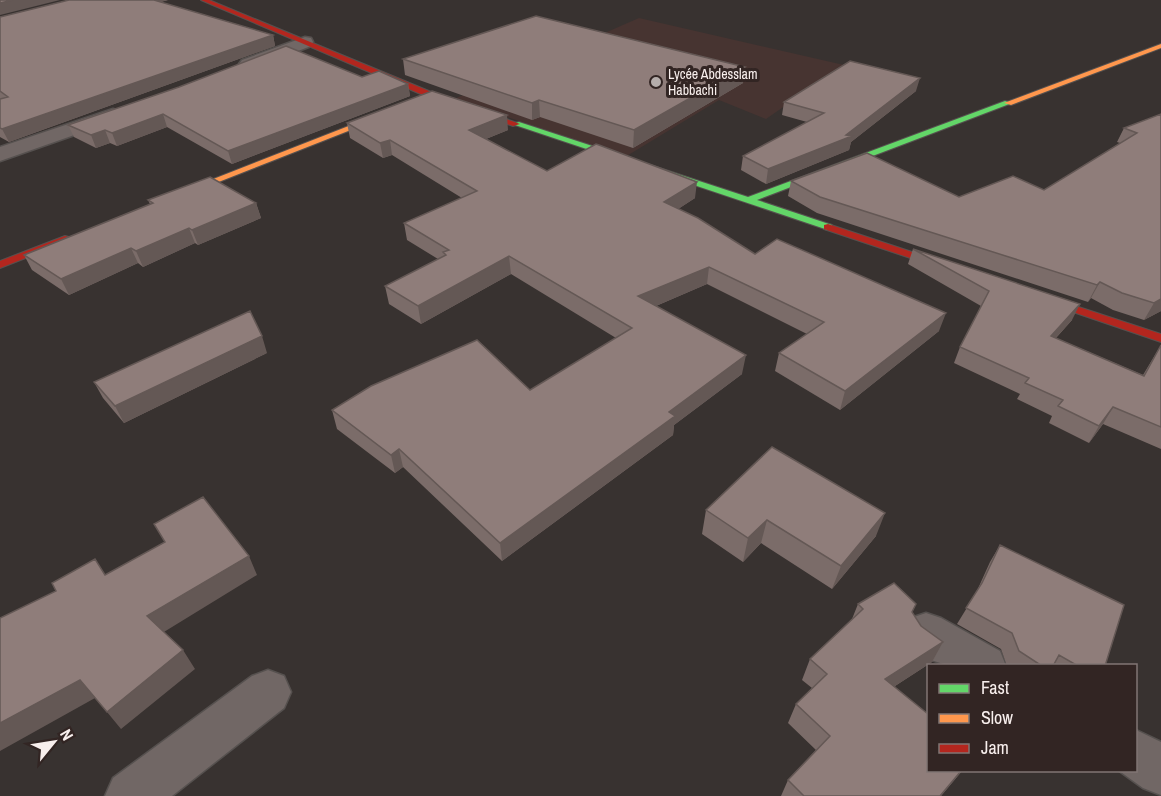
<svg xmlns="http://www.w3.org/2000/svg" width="1161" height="796" font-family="'Archivo Narrow',sans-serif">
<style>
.built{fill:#473431}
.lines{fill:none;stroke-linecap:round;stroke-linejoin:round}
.street-casing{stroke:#56514f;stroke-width:3}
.fast-casing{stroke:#56514f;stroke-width:2}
.slow-casing{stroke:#56514f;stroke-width:2}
.jam-casing{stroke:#56514f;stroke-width:2}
.street{fill:#716765;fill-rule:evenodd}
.fast{fill:#63d668;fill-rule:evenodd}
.slow{fill:#ff974d;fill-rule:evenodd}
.jam{fill:#b3261e;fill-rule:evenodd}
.wall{fill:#7b6c69}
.shaded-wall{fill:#645855}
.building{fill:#8f7d7a;stroke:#645855;stroke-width:1.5}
.poi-dot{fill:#b5adab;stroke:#322523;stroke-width:2}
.labels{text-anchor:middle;stroke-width:6;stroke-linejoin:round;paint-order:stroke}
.far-poi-label{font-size:14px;fill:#f8efed;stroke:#322523;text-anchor:start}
</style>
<rect width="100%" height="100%" fill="#383230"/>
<path class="built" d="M 639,18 L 844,65 L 766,119 L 719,100 L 625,157 L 454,99 Z"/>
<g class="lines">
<g class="street-casing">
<path id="street" d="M 305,37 L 311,38 L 313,42 L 311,46 L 254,68 L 242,68 L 239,64 L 242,60 Z
M 113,109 L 120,111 L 123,115 L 120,119 L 0,161 L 0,147 Z
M 926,613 L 941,618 L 1000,651 L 1006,666 C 968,666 923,674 904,632 L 911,618 Z
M 268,670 L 284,676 L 291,692 L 284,708 L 172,796 L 105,796 L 113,778 L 252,676 Z
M 1136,730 L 1161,742 L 1161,795 L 1143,788 L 1118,770 L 1136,770 Z"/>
</g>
<g class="fast-casing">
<path id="fast" d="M 1005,101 L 1012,103 L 757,200 L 832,225 L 832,229 L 828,230 L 512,124 L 519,122 L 748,197 Z"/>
</g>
<g class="slow-casing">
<path id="slow" d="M 1161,44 L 1161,48 L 1011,105 L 1004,103 Z
M 387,111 L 394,113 L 178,198 L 170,196 Z"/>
</g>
<g class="jam-casing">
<path id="jam" d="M 201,0 L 209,0 L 436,94 L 520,124 L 513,126 L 430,98 Z
M 828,224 L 957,267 L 959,269 L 957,271 L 949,271 L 824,229 L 824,225 Z
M 65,236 L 69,237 L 69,241 L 0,268 L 0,261 Z
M 1036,293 L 1161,334 L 1161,342 L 1032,298 L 1030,296 Z"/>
</g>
<use href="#street" class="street"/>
<use href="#fast" class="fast"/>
<use href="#slow" class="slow"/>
<use href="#jam" class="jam"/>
</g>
<path class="wall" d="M 69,0 L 168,0 L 161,2 L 273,35 L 275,46 L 9,142 L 0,137 L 0,17 Z
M 403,59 L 745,67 L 743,83 L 633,148 L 540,117 L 532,120 L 405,75 Z
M 362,77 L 408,84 L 410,96 L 232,164 L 167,127 L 117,146 L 110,143 L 96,148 L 74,137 L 68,125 Z
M 916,91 L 851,142 L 849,150 L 766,184 L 741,170 L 743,156 L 807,122 L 782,115 L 784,102 Z
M 1161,114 L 1161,311 L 1144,320 L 1113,310 L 1091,298 L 1088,302 L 817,213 L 788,196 L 791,181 L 959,197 L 1044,190 L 1120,143 L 1117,142 L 1124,128 Z
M 347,123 L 508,130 L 486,139 L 547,171 L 695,198 L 678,209 L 755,254 L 939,331 L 840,410 L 775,371 L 779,353 L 807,334 L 707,284 L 656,306 L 742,374 L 674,425 L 673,435 L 502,561 L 403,467 L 395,473 L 337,429 L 332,410 L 530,390 L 616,338 L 511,274 L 421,324 L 389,304 L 385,286 L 438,259 L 407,240 L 404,223 L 462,198 L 392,155 L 383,158 L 350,138 Z
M 148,200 L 256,203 L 261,218 L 198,245 L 195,243 L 143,267 L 138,263 L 69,295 L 32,270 L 24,255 L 150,204 Z
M 913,249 L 1072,320 L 1056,338 L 1143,375 L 1161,345 L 1161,449 L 1103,424 L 1089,443 L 1049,423 L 1052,416 L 1017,399 L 1020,394 L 954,363 L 960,347 L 981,306 L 908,264 Z
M 267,353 L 124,423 L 103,398 L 94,382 Z
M 706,510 L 876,536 L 832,589 L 761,543 L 743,562 L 702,534 Z
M 1000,545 L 1105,666 L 1007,666 L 1001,649 L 957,624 L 976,593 L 990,562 Z
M 858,604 L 912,612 L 921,626 L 943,642 L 932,662 L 895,686 L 928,771 L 962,771 L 941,796 L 781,796 L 788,780 L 816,750 L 788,723 L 796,704 L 812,688 L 802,680 L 810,659 L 852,619 Z"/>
<path class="shaded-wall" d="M 13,0 L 60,0 L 0,15 L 0,3 Z
M 141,0 L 168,0 L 143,6 Z
M 273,35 L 275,46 L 9,142 L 2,129 Z
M 745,67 L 743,83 L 633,148 L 634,130 Z
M 920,78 L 916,91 L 851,142 L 849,150 L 766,184 L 768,169 L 846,135 Z
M 408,84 L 410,96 L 232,164 L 228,151 Z
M 539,100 L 540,117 L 532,120 L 532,103 Z
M 163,114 L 167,127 L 117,146 L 112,133 Z
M 507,115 L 508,130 L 471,145 L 469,130 Z
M 105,130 L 110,143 L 96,148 L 91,135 Z
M 390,140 L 392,155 L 383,158 L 380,143 Z
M 697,182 L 695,198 L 663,219 L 664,202 Z
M 256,203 L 261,218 L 198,245 L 192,230 Z
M 189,228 L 195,243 L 143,267 L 136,251 Z
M 131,248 L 138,263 L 69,295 L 61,279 Z
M 509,256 L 511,274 L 421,324 L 418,306 Z
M 709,267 L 707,284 L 637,314 L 638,296 Z
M 1100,282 L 1091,298 L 1088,302 L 1097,285 Z
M 1161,299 L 1161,311 L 1144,320 L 1154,303 Z
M 1080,304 L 1072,320 L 1043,352 L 1051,336 Z
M 946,313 L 939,331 L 840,410 L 845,391 Z
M 262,336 L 267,353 L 124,423 L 115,406 Z
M 746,355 L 742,374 L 674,425 L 673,435 L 502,561 L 500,543 L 669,412 Z
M 1113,407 L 1103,424 L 1089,443 L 1099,426 Z
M 399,449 L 403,467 L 395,473 L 391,455 Z
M 885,513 L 876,536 L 832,589 L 841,566 Z
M 767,520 L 761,543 L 743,562 L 748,538 Z
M 249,556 L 257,575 L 159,635 L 147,616 Z
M 943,642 L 932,662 L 875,699 L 885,679 Z
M 183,650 L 195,669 L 121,729 L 107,712 Z
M 80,680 L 95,698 L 0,751 L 0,723 Z"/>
<path class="building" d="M 0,0 L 13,0 L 0,3 Z
M 69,0 L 154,0 L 273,35 L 2,129 L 0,128 L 0,99 L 8,97 L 0,91 L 0,17 Z
M 536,16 L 745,67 L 634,130 L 539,100 L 532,103 L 403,59 Z
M 286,46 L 362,77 L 379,71 L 408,84 L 228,151 L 163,114 L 112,133 L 105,130 L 91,135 L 68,125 L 179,87 Z
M 850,61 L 920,78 L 846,135 L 852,136 L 768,169 L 743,156 L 824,113 L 784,102 Z
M 432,91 L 507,115 L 469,130 L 547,171 L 596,144 L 599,145 L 697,182 L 664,202 L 698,218 L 755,254 L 777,239 L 946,313 L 845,391 L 779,353 L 824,322 L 709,267 L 638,296 L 746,355 L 669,412 L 675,416 L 500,543 L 399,449 L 391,455 L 332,410 L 371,386 L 477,340 L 530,390 L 632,328 L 509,256 L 418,306 L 385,286 L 446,255 L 443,252 L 449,250 L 404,223 L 477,191 L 390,140 L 380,143 L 347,123 Z
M 1161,114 L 1161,299 L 1154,303 L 1122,293 L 1100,282 L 1097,285 L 820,197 L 791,181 L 867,153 L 959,197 L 1013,176 L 1044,190 L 1137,133 L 1124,128 Z
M 210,177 L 256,203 L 192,230 L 189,228 L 136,251 L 131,248 L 61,279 L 24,255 L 153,203 L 148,200 Z
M 913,249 L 1080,304 L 1051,336 L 1144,376 L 1161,345 L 1161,427 L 1113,407 L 1099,426 L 1058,406 L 1063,400 L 1025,383 L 1029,378 L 960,347 L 989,291 Z
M 250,311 L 262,336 L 115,406 L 94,382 Z
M 772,447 L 885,513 L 841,566 L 767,520 L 748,538 L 706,510 Z
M 203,497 L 249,556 L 147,616 L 183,650 L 107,712 L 80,680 L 0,723 L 0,618 L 56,591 L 52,583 L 95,559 L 105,575 L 165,542 L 154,524 Z
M 1000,545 L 1124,605 L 1105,666 L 1078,666 L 1059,655 L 1053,666 L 1042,666 L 1019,651 L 1012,633 L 966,608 L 982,583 Z
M 894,583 L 916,604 L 912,612 L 921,626 L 943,642 L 885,679 L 928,714 L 928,771 L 961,771 L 940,796 L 804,796 L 788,780 L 830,736 L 796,704 L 827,674 L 810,659 L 863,609 L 858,604 Z"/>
<circle class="poi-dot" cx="656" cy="82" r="6"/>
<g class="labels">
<g class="far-poi-label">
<text x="668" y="79">Lycée Abdesslam<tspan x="668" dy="16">Habbachi</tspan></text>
</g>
</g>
<rect x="927" y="664" width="210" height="108" fill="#322523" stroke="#817674" stroke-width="1.5"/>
<rect x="939" y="684" width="30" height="9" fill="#63d668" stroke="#817674" stroke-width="1.5"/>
<text x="981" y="694" font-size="18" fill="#f8efed">Fast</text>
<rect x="939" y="714" width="30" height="9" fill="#ff974d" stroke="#817674" stroke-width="1.5"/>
<text x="981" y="724" font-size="18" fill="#f8efed">Slow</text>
<rect x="939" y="744" width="30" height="9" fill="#b3261e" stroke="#817674" stroke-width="1.5"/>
<text x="981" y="754" font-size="18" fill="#f8efed">Jam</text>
<g transform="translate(54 742) rotate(60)" stroke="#322523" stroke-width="4.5" paint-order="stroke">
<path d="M0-4.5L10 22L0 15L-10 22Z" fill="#f8efed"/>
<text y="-9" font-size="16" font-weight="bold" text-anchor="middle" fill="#f8efed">N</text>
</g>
</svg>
